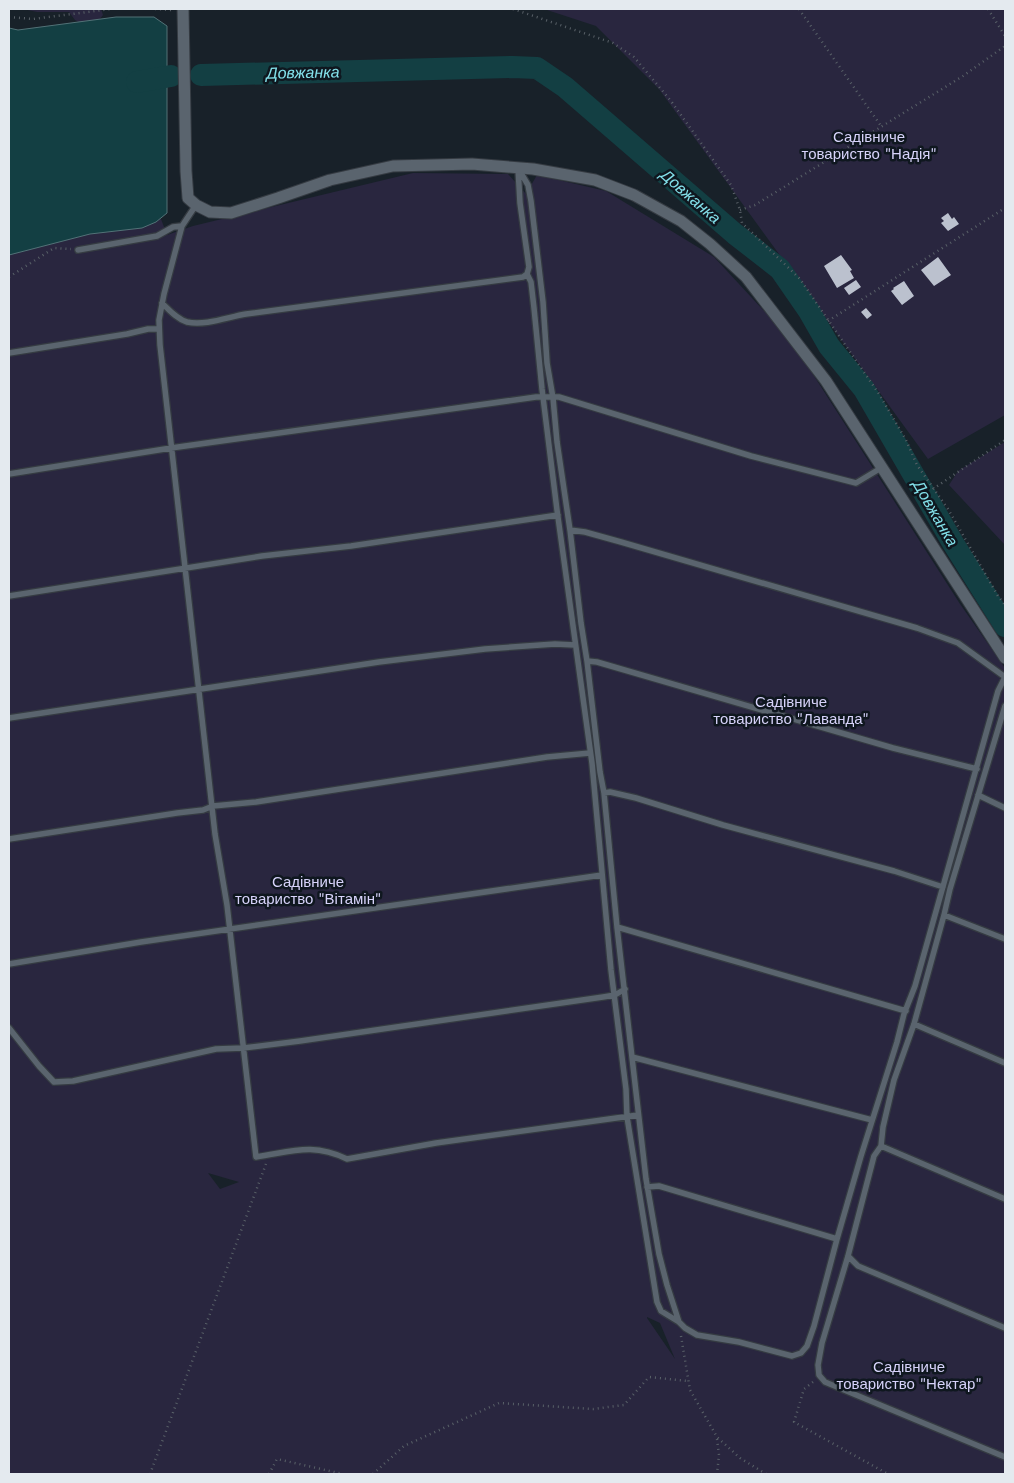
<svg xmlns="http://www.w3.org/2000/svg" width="1014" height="1483" font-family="'Work Sans',sans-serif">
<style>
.green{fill:#29263f;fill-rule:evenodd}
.water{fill:#133f43;stroke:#527277}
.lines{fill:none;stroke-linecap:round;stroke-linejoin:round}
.river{stroke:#133f43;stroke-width:22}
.building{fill:#bbc1ce}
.service-casing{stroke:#353b42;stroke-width:8}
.minor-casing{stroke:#353b42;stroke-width:13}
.path{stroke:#596168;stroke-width:2.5;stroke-dasharray:1 4;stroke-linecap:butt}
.service{stroke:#5a646e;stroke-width:5.5}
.minor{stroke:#5a646e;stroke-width:11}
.labels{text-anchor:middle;stroke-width:5;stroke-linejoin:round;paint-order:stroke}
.park-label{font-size:15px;fill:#d7d3fa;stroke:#0f171f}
.water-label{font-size:16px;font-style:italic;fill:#83e0ea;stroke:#0f171f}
</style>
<rect width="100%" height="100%" fill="#182129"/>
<path class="green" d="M 23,9 L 101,9 L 103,15 L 98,21 L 84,25 L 75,20 L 69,12 L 37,12 Z
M 544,9 L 1005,9 L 1005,415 L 928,459 L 659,89 L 596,26 Z
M 413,173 L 508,174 L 526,194 L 537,175 L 606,191 L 714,257 L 791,340 L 960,604 L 1005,668 L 1005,1474 L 9,1474 L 9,243 L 155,216 L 161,219 L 167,235 L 193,226 ZM 208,1173 L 239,1182 L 220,1189 ZM 647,1317 L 660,1323 L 675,1359 L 647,1318 Z
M 1005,442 L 1005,545 L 949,485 L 958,471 Z"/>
<path class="water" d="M 116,17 L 154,17 L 167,26 L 167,213 L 156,222 L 142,228 L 90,234 L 9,255 L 9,28 L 18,30 Z"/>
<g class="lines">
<path class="river" d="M 201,75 L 513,67 L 537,68 L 565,87 L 735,234 L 780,269 L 809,311 L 829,346 L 864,389 L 953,543 L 1005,626
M 137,82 L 171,76"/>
</g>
<path class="building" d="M 948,213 L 952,219 L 954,217 L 959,224 L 948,231 L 941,223 L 944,221 L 941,218 Z
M 841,255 L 852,270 L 850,271 L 854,278 L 837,288 L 824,266 Z
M 938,257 L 951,275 L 934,286 L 921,270 Z
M 856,280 L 861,287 L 849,295 L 844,288 Z
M 904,281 L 914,296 L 902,305 L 891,291 L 894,289 L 893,288 Z
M 866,308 L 872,315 L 867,319 L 861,312 Z"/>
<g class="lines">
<g class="service-casing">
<path id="service" d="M 518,168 L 528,185 L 531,201 L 543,302 L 547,363 L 553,398 L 557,442 L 570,530 L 581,623 L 587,661 L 600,772 L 604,793 L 617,927 L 646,1179 L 659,1254 L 667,1285 L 679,1322 L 685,1328 L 697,1335 L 739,1342 L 792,1356 L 801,1353 L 807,1346 L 814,1326 L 837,1239 L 861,1156 L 897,1042 L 904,1014 L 915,986 L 998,691 L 1005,677
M 196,205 L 182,226 L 164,294 L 159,320 L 160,345 L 215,834 L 227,905 L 256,1157 C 291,1152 312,1142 347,1159 L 436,1143 L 638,1115
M 78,250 L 157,236 L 173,227 L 182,226
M 527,274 L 531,282 L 534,308 L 542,389 L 557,510 L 592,763 L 611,970 L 626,1089 L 627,1117 L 657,1302 L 661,1311 L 679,1322
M 162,303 C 169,310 177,319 187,322 C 205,326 228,317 246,314 L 523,277 L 527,274 L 529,267 L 520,203 L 518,168
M 9,353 L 127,334 L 148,329 L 159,329
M 9,474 L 171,448 L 536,397 L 559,397 L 751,456 L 856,483 L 881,468
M 570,530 L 585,532 L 621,542 L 917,628 L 958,643 L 1005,677
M 9,596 L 262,556 L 351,546 L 558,515
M 587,661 L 597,662 L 893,748 L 977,769
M 9,718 L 379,662 L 485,649 L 555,644 L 575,645
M 604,793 L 610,792 L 636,798 L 723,825 L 894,871 L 943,887
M 978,795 L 1005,808
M 9,839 L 177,813 L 203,810 L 213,806 L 256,802 L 547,757 L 590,753
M 944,915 L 950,889 L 1005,706
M 617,927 L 906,1011
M 1005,939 L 944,915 L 914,1024 L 894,1080 L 883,1127 L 881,1146 L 874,1156 L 848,1256 L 822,1343 L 818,1365 L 819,1375 L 825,1382 L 1005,1457
M 9,964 L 141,942 L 602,875
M 914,1024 L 1005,1063
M 9,1028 L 39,1066 L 54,1082 L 73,1081 L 216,1049 L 243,1048 L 300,1041 L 603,997 L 615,995 L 625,989
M 632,1057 L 872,1120
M 881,1146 L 1005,1199
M 647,1187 L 659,1186 L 837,1239
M 848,1256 L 858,1266 L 1005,1328"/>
</g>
<g class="minor-casing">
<path id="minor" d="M 183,9 L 186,171 L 188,198 L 196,205 L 210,212 L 231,213 L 278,198 L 330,180 L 393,166 L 472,164 L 533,169 L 595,180 L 634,195 L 681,221 L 710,244 L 746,277 L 826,381 L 1005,658"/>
</g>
<path class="path" d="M 155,9 L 171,10
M 513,9 L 613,43 L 634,57 L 671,101 L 731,185 L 740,210 L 742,223 L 800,279 L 879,394 L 906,440 L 917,465 L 948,509 L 998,596 L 1005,605
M 799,9 L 881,126
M 988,9 L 1005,36
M 9,17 L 33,19 L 111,9
M 740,210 L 755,205 L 963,76 L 1005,46
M 9,277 L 54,248 L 71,249
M 828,321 L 1005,208
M 933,489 L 1005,440
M 681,1336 L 690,1390 L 717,1437 L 740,1458 L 766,1474
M 813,1382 L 804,1389 L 794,1422 L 888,1474
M 717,1439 L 719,1455 L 717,1474
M 150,1474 L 266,1164
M 269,1474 L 277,1459 L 343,1474
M 373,1474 L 404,1446 L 499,1403 L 593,1409 L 624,1405 L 649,1377 L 688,1381"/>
<use href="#service" class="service"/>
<use href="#minor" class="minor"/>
</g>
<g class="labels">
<g class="park-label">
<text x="869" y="142">Садівниче<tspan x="869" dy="17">товариство "Надія"</tspan></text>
<text x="791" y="707">Садівниче<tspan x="791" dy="17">товариство "Лаванда"</tspan></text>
<text x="308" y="887">Садівниче<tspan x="308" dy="17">товариство "Вітамін"</tspan></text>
<text x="909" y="1372">Садівниче<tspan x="909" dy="17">товариство "Нектар"</tspan></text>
</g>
<g class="water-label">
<text transform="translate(303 72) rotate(-1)" y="6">Довжанка</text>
<text transform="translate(691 196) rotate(41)" y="6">Довжанка</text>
<text transform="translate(936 513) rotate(60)" y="6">Довжанка</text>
</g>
</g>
<rect width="1014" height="1483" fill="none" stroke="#e4eaef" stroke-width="20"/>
</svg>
